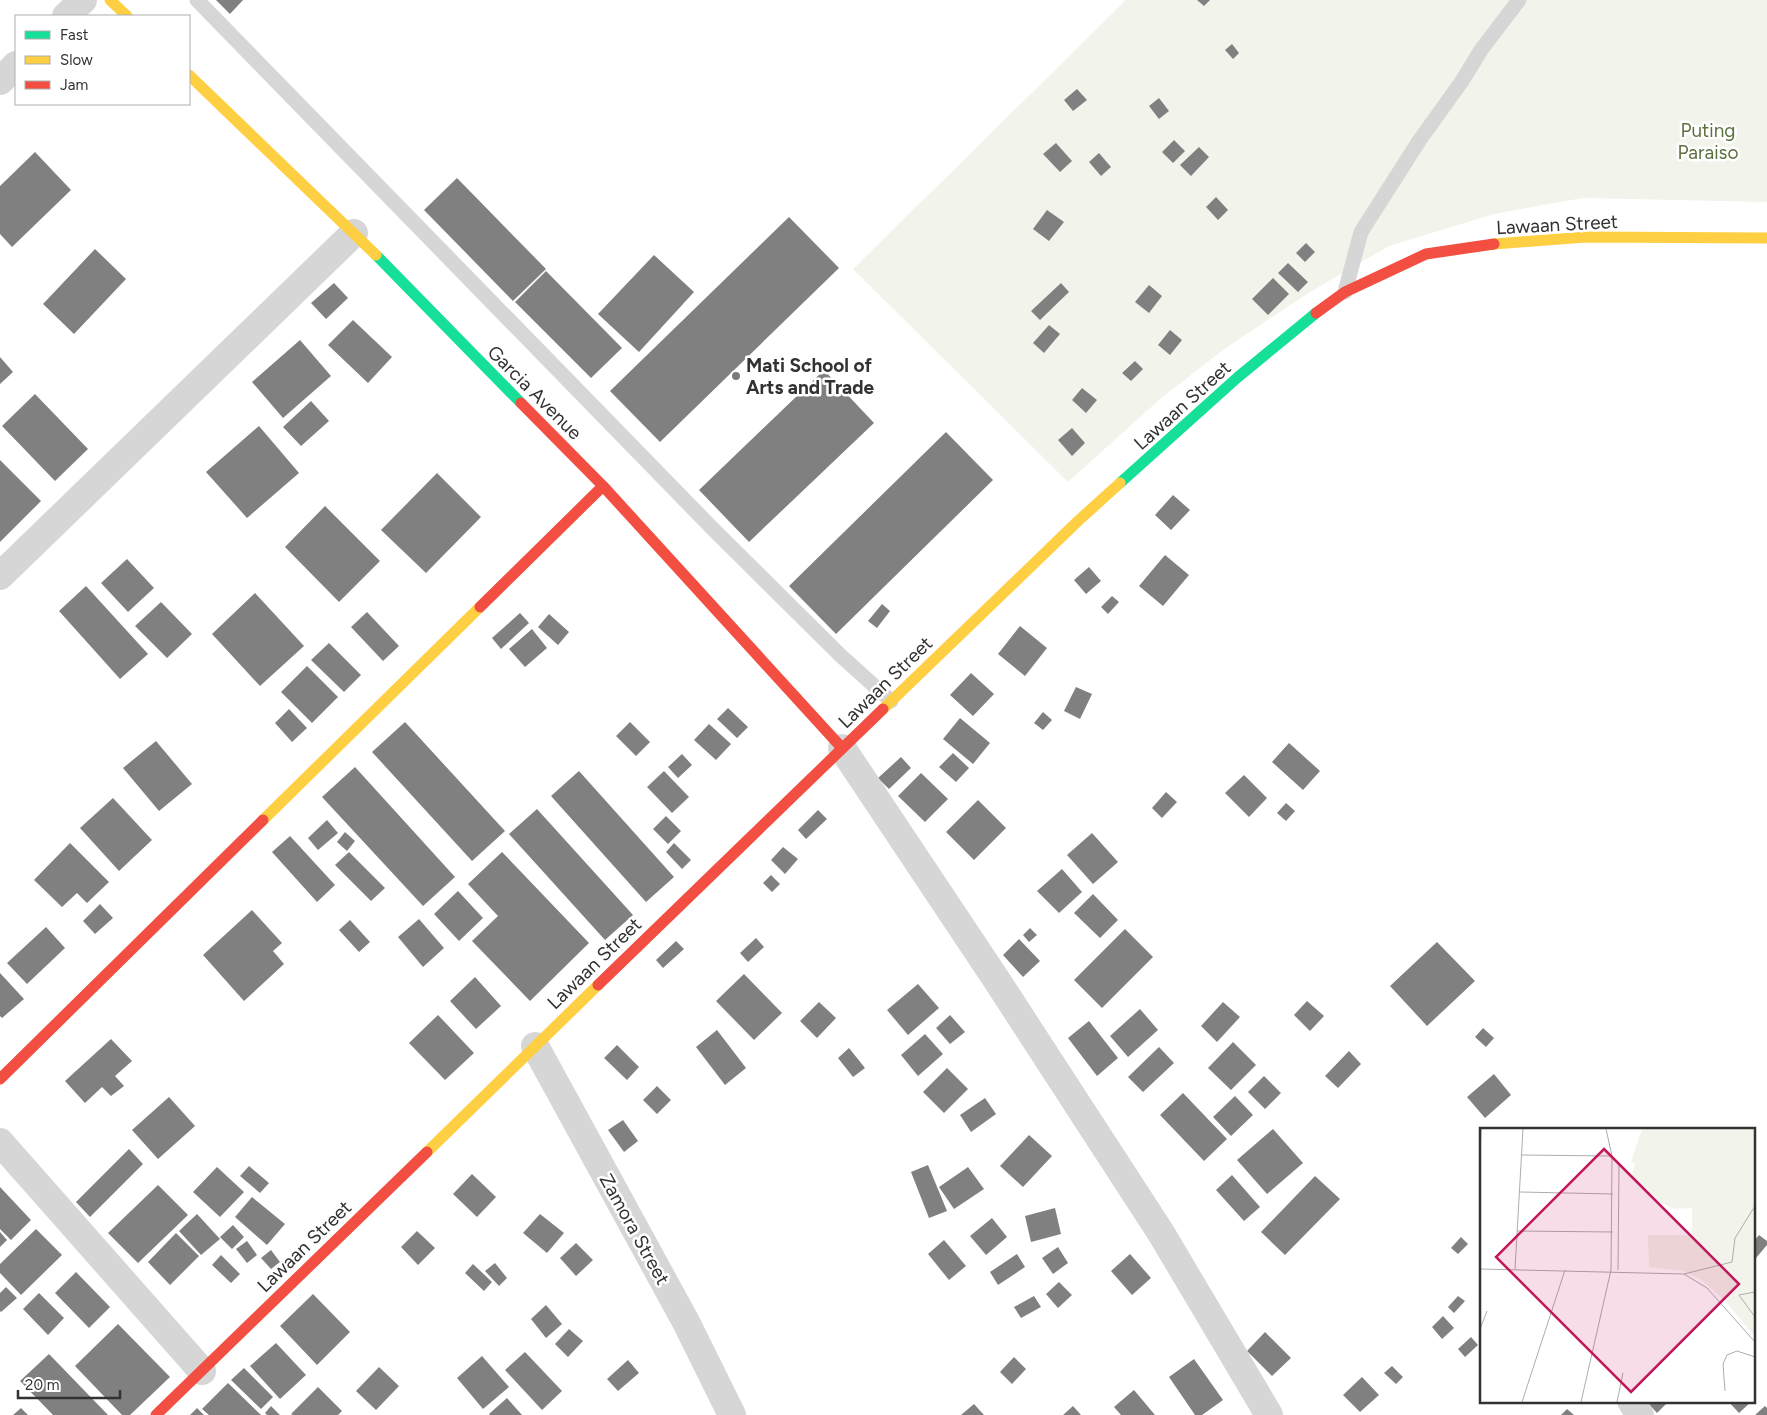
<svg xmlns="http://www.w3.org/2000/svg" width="1767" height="1415" font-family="Figtree,sans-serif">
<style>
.green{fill:#f2f4ec}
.building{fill:#808080}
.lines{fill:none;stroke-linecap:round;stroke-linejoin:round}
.lane{stroke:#d6d6d6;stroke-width:15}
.street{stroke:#d6d6d6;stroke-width:28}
.fast{stroke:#16e098;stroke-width:11}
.slow{stroke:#ffcf43;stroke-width:11}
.jam{stroke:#f24e42;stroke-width:11}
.poi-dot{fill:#7a7a7a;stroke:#fff;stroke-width:2}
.labels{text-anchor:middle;stroke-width:5;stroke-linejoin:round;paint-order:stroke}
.park-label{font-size:19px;fill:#5b703d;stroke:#fff}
.street-label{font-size:19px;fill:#323232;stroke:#fff}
.poi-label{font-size:19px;font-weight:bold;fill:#323232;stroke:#fff;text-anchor:start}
.inset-road{fill:none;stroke:#adadad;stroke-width:1}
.view{fill:#c2185b;fill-opacity:0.15;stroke:#c2185b;stroke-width:2.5}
.inset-edge{fill:none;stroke:#323232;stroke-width:2.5}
</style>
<rect width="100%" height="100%" fill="#fff"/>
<path class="green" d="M 1126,0 L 1767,0 L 1767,202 L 1583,198 L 1494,214 L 1389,246 L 1310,292 L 1227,347 L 1160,399 L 1068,482 L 853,269 Z"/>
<path class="building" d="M 216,0 L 243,0 L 230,14 Z
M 1197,0 L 1210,0 L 1204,6 Z
M 1232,44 L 1239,53 L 1233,59 L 1225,50 Z
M 1077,89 L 1087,100 L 1073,111 L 1064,100 Z
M 1159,98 L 1169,111 L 1159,119 L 1149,106 Z
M 1174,140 L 1185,151 L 1173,163 L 1162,152 Z
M 1056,143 L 1072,161 L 1060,172 L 1043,154 Z
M 1199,147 L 1209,157 L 1191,176 L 1180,165 Z
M 35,152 L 71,190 L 12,247 L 0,234 L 0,186 Z
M 1099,153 L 1111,167 L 1101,176 L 1089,162 Z
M 457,178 L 546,269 L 513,301 L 424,210 Z
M 1216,197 L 1228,210 L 1218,220 L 1206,207 Z
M 1047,210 L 1064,222 L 1049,241 L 1033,229 Z
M 789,217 L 839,268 L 660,442 L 610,391 Z
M 1306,243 L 1315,252 L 1305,262 L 1296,253 Z
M 95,249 L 126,279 L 74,334 L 43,304 Z
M 654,255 L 694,292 L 639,352 L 598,314 Z
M 1288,263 L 1308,282 L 1298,292 L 1278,273 Z
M 546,271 L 622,348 L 591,378 L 515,302 Z
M 1273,278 L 1289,294 L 1268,315 L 1252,299 Z
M 334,283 L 348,298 L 326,319 L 311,303 Z
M 1061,283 L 1069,292 L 1040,320 L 1031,311 Z
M 1149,285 L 1162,296 L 1149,313 L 1135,302 Z
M 353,320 L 392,357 L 368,383 L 328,345 Z
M 1049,325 L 1060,334 L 1044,353 L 1033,343 Z
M 1170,330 L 1182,340 L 1170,355 L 1158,345 Z
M 300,340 L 331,376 L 283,418 L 252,382 Z
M 0,357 L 13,372 L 0,384 Z
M 1135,361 L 1143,369 L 1131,381 L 1122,373 Z
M 824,370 L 874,423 L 749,542 L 699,490 Z
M 1082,388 L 1097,400 L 1086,413 L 1072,400 Z
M 35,394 L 88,449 L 55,481 L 2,426 Z
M 311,401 L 329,421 L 301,446 L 283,427 Z
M 259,426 L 299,473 L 247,518 L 206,472 Z
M 1072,428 L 1085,443 L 1072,456 L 1058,440 Z
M 946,432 L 993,480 L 836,634 L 789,586 Z
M 0,460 L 41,501 L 0,542 Z
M 437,473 L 481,517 L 426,573 L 381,530 Z
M 1173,495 L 1190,510 L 1171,530 L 1155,515 Z
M 325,506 L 380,561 L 339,602 L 285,547 Z
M 1165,555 L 1189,575 L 1163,606 L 1139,586 Z
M 127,559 L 154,588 L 128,612 L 101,583 Z
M 1089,567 L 1101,581 L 1086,594 L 1074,580 Z
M 86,586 L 148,654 L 120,679 L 59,611 Z
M 255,593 L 304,646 L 260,686 L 212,634 Z
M 1112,596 L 1119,602 L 1108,614 L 1101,607 Z
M 161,602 L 192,634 L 167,658 L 135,626 Z
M 882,604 L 890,611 L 877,628 L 868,621 Z
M 367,612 L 399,646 L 383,661 L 351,627 Z
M 520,613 L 529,623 L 501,649 L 492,638 Z
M 549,614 L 569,632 L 558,645 L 538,627 Z
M 1020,626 L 1047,648 L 1025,676 L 998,654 Z
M 532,629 L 547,648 L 525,667 L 509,649 Z
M 329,643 L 361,675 L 344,692 L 311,660 Z
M 307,666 L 338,697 L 312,723 L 281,692 Z
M 971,673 L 994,694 L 973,716 L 950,695 Z
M 1076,687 L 1092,694 L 1080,719 L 1064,711 Z
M 728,708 L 748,727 L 737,738 L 717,719 Z
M 289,709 L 307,728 L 292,742 L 275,723 Z
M 1043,712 L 1052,720 L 1043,730 L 1034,723 Z
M 960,718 L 990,743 L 973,764 L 943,739 Z
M 405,722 L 505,831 L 472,861 L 372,752 Z
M 630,722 L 650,742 L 636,756 L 616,736 Z
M 709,724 L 731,744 L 716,760 L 694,740 Z
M 156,741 L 192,784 L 159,811 L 123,768 Z
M 1289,743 L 1320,771 L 1303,790 L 1272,762 Z
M 953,753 L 969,768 L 956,782 L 939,767 Z
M 682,754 L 692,765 L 678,778 L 668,767 Z
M 901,757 L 911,768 L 889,789 L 878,778 Z
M 355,767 L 455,877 L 423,906 L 322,797 Z
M 579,771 L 674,877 L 646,902 L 551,796 Z
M 664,771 L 689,797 L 672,813 L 647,787 Z
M 921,773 L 948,799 L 925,822 L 898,796 Z
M 1244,775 L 1267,798 L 1249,817 L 1225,793 Z
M 1166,792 L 1177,802 L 1162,818 L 1152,808 Z
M 113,798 L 152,840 L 119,871 L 80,828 Z
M 978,800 L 1006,828 L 974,860 L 946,832 Z
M 1286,803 L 1295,811 L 1286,821 L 1277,813 Z
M 537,809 L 633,915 L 605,940 L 509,834 Z
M 818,810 L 827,819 L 806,839 L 798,830 Z
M 666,816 L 681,831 L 668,844 L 653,829 Z
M 327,820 L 338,833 L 318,850 L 308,838 Z
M 345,832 L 355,841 L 347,851 L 337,842 Z
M 1092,833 L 1118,862 L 1093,884 L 1067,855 Z
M 290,836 L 335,885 L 317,902 L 272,852 Z
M 70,843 L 109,882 L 87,903 L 77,893 L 62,907 L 34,880 Z
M 674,843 L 691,860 L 682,869 L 666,852 Z
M 783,847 L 798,859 L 785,874 L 771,860 Z
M 349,852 L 385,888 L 371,901 L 335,865 Z
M 502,852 L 589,943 L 530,1001 L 472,941 L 498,916 L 468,884 Z
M 1062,869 L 1082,892 L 1059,913 L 1037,891 Z
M 771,875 L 780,884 L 772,892 L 763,883 Z
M 458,891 L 483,918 L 459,941 L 434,914 Z
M 1093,894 L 1118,920 L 1100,938 L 1074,913 Z
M 100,904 L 113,918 L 95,934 L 83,921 Z
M 252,910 L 282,943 L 273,951 L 284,964 L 244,1001 L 203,955 Z
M 419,919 L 444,948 L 423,967 L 398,937 Z
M 350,920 L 370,942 L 359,952 L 339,930 Z
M 46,927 L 65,948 L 27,984 L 7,963 Z
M 1030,928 L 1037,935 L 1029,942 L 1023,935 Z
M 1125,929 L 1153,957 L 1102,1008 L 1074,980 Z
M 756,938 L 764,947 L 748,962 L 740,953 Z
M 1019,939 L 1040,961 L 1023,977 L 1003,955 Z
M 676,941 L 684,949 L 663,968 L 656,960 Z
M 1437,942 L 1475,981 L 1427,1026 L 1390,986 Z
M 0,973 L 24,999 L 2,1018 L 0,1016 Z
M 744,974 L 782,1013 L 754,1040 L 716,1001 Z
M 475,977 L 501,1006 L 476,1029 L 450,1001 Z
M 918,984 L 939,1008 L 908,1035 L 887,1010 Z
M 1307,1001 L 1324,1016 L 1310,1031 L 1294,1015 Z
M 819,1002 L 836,1018 L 817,1038 L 800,1021 Z
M 1223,1002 L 1240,1017 L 1217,1042 L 1201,1026 Z
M 1140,1009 L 1158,1030 L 1128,1057 L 1110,1036 Z
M 438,1015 L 474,1053 L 445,1080 L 409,1043 Z
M 950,1015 L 965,1032 L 950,1044 L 936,1028 Z
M 1089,1021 L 1118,1058 L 1097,1076 L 1068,1038 Z
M 1483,1028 L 1494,1038 L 1486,1047 L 1475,1037 Z
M 717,1030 L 746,1068 L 725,1085 L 696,1047 Z
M 925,1034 L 943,1054 L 918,1076 L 901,1055 Z
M 111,1039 L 132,1061 L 115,1076 L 124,1086 L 111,1096 L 102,1087 L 85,1103 L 65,1081 Z
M 1233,1042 L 1256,1065 L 1231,1090 L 1208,1068 Z
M 617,1045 L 639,1067 L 627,1080 L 604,1058 Z
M 1159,1047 L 1174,1063 L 1143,1092 L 1128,1077 Z
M 849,1048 L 865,1068 L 853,1077 L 838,1058 Z
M 1349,1051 L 1361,1064 L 1338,1088 L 1325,1076 Z
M 947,1068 L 968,1089 L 944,1113 L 923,1092 Z
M 1494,1074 L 1511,1095 L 1485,1118 L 1467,1097 Z
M 1264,1076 L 1281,1093 L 1265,1109 L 1248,1092 Z
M 657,1086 L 671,1100 L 657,1114 L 643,1100 Z
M 1183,1093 L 1227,1139 L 1204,1161 L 1160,1115 Z
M 1235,1096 L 1253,1115 L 1231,1136 L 1213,1117 Z
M 169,1097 L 195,1126 L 158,1159 L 132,1130 Z
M 985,1098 L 996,1114 L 971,1132 L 960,1115 Z
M 623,1120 L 638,1141 L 624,1152 L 608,1130 Z
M 1273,1129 L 1303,1163 L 1267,1194 L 1237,1160 Z
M 1029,1135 L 1052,1156 L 1023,1187 L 1000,1166 Z
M 129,1149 L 143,1164 L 90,1217 L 76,1202 Z
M 928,1165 L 947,1211 L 929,1218 L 911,1172 Z
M 249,1166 L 269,1183 L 260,1193 L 240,1176 Z
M 217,1167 L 244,1192 L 220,1217 L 193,1192 Z
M 968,1167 L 984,1189 L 954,1209 L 939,1187 Z
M 472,1174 L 496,1197 L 477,1217 L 453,1194 Z
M 1232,1175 L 1260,1207 L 1244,1221 L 1216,1190 Z
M 1315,1176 L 1340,1199 L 1285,1255 L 1261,1232 Z
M 158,1185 L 188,1215 L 138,1263 L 108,1233 Z
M 0,1187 L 31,1220 L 11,1240 L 0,1229 Z
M 252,1197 L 285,1224 L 267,1245 L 235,1217 Z
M 1055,1208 L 1061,1234 L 1031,1242 L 1025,1216 Z
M 197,1214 L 220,1239 L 201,1255 L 179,1231 Z
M 540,1214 L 564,1233 L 547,1253 L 523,1233 Z
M 992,1218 L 1007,1237 L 986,1255 L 970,1236 Z
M 233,1225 L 244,1237 L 232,1249 L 220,1237 Z
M 36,1229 L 62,1255 L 21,1295 L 0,1273 L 0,1264 Z
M 417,1231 L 435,1248 L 418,1265 L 401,1247 Z
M 0,1232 L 7,1240 L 0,1247 Z
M 176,1233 L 199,1256 L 170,1285 L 148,1262 Z
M 1759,1235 L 1767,1241 L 1767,1245 L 1756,1258 L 1753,1256 L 1753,1242 Z
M 1461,1237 L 1468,1244 L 1458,1254 L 1451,1248 Z
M 944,1240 L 966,1266 L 949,1280 L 928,1254 Z
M 247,1241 L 257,1255 L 247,1263 L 236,1249 Z
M 576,1243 L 593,1260 L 576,1276 L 560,1258 Z
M 1058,1247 L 1068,1263 L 1053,1274 L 1042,1258 Z
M 271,1250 L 280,1262 L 271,1269 L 261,1258 Z
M 1017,1254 L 1025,1267 L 998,1285 L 990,1272 Z
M 1130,1254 L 1151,1278 L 1132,1295 L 1111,1271 Z
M 221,1255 L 240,1274 L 231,1283 L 212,1265 Z
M 495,1263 L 507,1278 L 499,1286 L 485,1271 Z
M 473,1264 L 492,1282 L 484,1291 L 465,1273 Z
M 76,1272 L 110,1307 L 89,1328 L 55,1293 Z
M 1059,1282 L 1072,1295 L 1058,1308 L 1046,1294 Z
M 6,1287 L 17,1298 L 1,1312 L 0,1311 L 0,1293 Z
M 39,1293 L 64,1318 L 48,1335 L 23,1309 Z
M 313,1294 L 350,1332 L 317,1365 L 280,1326 Z
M 1034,1296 L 1041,1307 L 1021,1318 L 1014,1307 Z
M 1458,1296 L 1465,1301 L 1454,1313 L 1448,1307 Z
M 546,1305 L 562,1324 L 546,1338 L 531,1319 Z
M 1443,1316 L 1454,1328 L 1442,1339 L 1432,1327 Z
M 118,1324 L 170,1377 L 130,1415 L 122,1415 L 75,1366 Z
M 569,1329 L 583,1341 L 568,1357 L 555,1344 Z
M 1265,1332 L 1291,1358 L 1272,1376 L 1247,1351 Z
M 1471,1337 L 1478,1345 L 1465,1357 L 1458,1349 Z
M 276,1343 L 306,1375 L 280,1399 L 250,1366 Z
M 525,1352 L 562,1391 L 542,1410 L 505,1370 Z
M 49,1354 L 108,1415 L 53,1415 L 20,1381 Z
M 482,1356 L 509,1387 L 483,1409 L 457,1378 Z
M 1014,1357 L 1026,1369 L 1012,1384 L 1000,1372 Z
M 1194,1359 L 1223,1400 L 1202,1415 L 1195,1415 L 1169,1377 Z
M 628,1360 L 639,1373 L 618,1391 L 607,1379 Z
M 1392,1366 L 1403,1377 L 1396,1384 L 1384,1373 Z
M 379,1367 L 399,1386 L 376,1410 L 356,1391 Z
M 244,1368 L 273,1397 L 261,1409 L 231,1380 Z
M 1362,1377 L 1379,1395 L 1360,1412 L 1343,1395 Z
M 228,1383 L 261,1415 L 209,1415 L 202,1409 Z
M 318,1387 L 342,1411 L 338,1415 L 293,1415 L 291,1414 Z
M 1134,1390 L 1155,1415 L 1121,1415 L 1114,1407 Z
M 507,1398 L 522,1415 L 490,1415 L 489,1414 Z
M 1646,1401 L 1669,1401 L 1657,1413 Z
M 1728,1401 L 1752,1401 L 1739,1413 Z
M 974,1404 L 984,1415 L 961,1415 Z
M 271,1406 L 280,1415 L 267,1415 L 265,1413 Z
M 1073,1406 L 1081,1415 L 1063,1415 Z
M 1765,1406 L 1767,1408 L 1767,1415 L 1755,1415 Z
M 21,1408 L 28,1415 L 13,1415 Z
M 197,1408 L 204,1415 L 190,1415 Z
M 1567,1409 L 1574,1415 L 1561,1415 Z"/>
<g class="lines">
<path class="lane" d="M 197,0 L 712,528 L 840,655 L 891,701
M 1345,292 L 1361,232 L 1419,141 L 1462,81 L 1481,50 L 1519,0"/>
<path class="street" d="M 66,16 L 83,0
M 0,81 L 16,65
M 0,576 L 354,233
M 842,748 L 996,979 L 1161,1233 L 1269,1415
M 535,1046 L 686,1322 L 732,1415
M 0,1142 L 202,1371
M 1631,1401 L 1640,1415"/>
<path class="fast" d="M 376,255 L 521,403
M 1120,483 L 1238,377 L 1316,313"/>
<path class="slow" d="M 110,0 L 127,16
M 189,75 L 376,255
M 1494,244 L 1586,237 L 1767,238
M 883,709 L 1078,521 L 1120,483
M 263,820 L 480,607
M 427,1152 L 598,985"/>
<path class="jam" d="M 1316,313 L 1345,292 L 1426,254 L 1494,244
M 521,403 L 603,486 L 842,748
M 480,607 L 603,486
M 598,985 L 883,709
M 0,1079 L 263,820
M 156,1415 L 427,1152"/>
</g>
<circle class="poi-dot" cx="736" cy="376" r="5"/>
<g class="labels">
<g class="park-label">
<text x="1708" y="137">Puting<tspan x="1708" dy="22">Paraiso</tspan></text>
</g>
<g class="street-label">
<text transform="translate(1557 224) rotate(-3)" y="7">Lawaan Street</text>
<text transform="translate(535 392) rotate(45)" y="7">Garcia Avenue</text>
<text transform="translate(1182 405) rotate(-42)" y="7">Lawaan Street</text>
<text transform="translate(885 682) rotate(-44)" y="7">Lawaan Street</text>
<text transform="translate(594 963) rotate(-44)" y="7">Lawaan Street</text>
<text transform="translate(635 1229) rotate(61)" y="7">Zamora Street</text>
<text transform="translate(304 1246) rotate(-44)" y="7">Lawaan Street</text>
</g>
<g class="poi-label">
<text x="746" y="372">Mati School of<tspan x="746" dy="22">Arts and Trade</tspan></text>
</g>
</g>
<g transform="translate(1480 1128)">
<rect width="275" height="275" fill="#fff"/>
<path d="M 162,1 L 275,1 L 275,209 L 246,174 L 221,151 L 202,143 L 169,139 L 168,107 L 212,107 L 212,80 L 194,81 L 180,74 L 151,47 L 155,36 L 151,33 Z" fill="#f2f4ec"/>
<path class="inset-road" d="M 41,27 L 132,28M 0,29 L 1,1M 40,64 L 133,66M 37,103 L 133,104M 0,141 L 204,146 L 227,160 L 275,214M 35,141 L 43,1M 138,142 L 139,36M 204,146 L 252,134 L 255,110 L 275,78M 275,164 L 259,167 L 275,189M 0,201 L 7,183M 245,263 L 243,236 L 247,227 L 257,223 L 275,229M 42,274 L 85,142M 101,274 L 131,142 L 132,28 L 126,1M 137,274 L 143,245"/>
<path class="view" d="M 124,21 L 259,156 L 151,264 L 16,129 Z"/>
<rect width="275" height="275" class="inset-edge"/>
</g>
<rect x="15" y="15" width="175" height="90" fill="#ffffff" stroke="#adadad"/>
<rect x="25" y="31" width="25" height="8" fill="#16e098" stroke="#adadad"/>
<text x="60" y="40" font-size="15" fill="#323232">Fast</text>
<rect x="25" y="56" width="25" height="8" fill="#ffcf43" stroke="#adadad"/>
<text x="60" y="65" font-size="15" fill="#323232">Slow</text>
<rect x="25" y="81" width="25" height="8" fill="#f24e42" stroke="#adadad"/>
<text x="60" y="90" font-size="15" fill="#323232">Jam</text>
<path d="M18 1390v8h102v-8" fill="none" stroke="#323232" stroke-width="2.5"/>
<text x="25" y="1390" font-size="15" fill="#323232" stroke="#ffffff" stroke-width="4" paint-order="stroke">20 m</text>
</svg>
